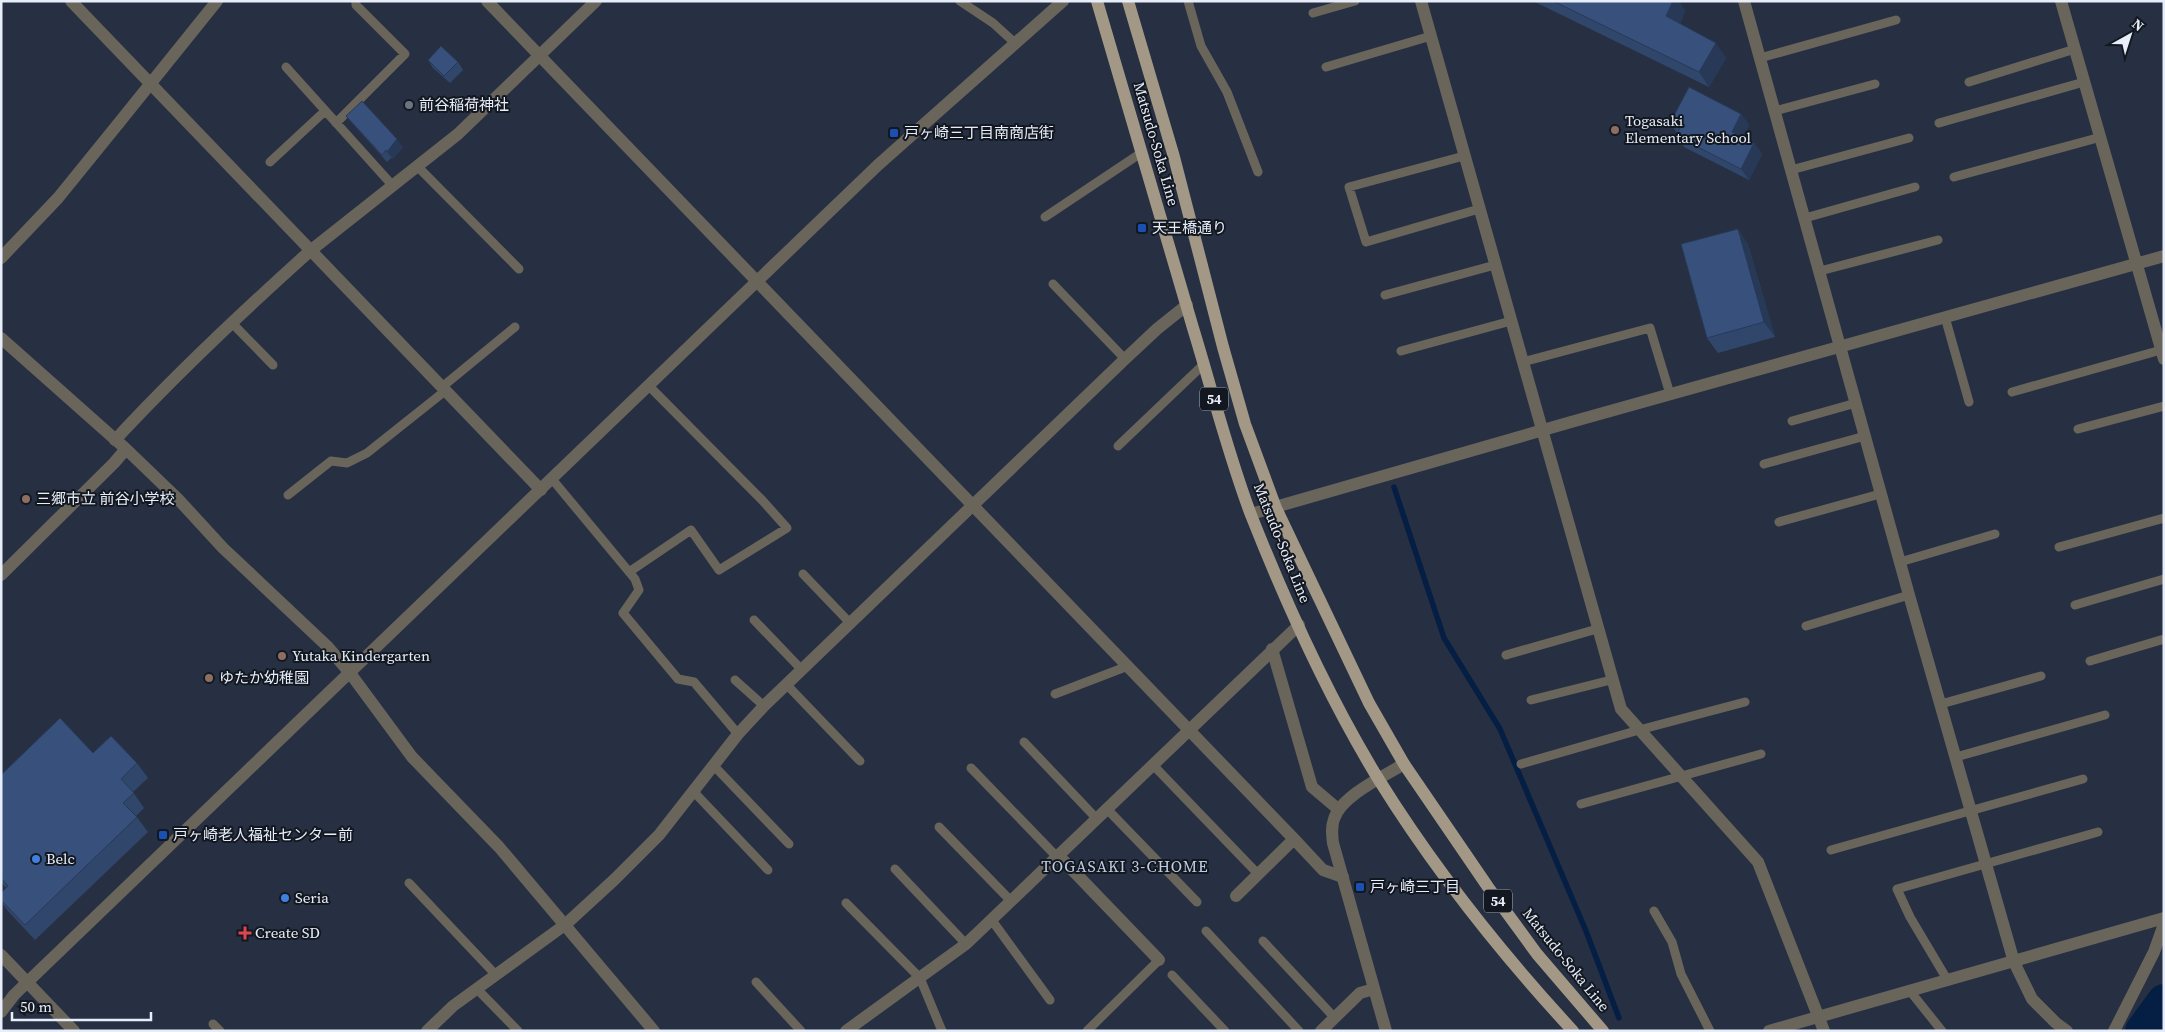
<svg xmlns="http://www.w3.org/2000/svg" width="2165" height="1032" font-family="'Source Serif 4','Noto Sans JP',serif">
<style>
.lines{fill:none;stroke-linecap:round;stroke-linejoin:round}
.stream{stroke:#051e44;stroke-width:5.5}
.river{stroke:#051e44;stroke-width:34}
.service{stroke:#6a655b;stroke-width:9}
.minor{stroke:#6a655b;stroke-width:12}
.tertiary{stroke:#6a655b;stroke-width:12}
.primary{stroke:#a39885;stroke-width:12}
.wall{fill:#30466b}
.shaded-wall{fill:#273957}
.building{fill:#38517c;stroke:#273957}
.worship-dot{fill:#6b7280;stroke:#131820;stroke-width:2}
.education-dot{fill:#8d6e63;stroke:#131820;stroke-width:2}
.transit-dot{fill:#1a4fb4;stroke:#131820;stroke-width:2}
.shop-dot{fill:#3f7fe0;stroke:#131820;stroke-width:2}
.health-dot{fill:#e0444e;stroke:#131820;stroke-width:2}
.labels{text-anchor:middle;stroke-width:4;stroke-linejoin:round;paint-order:stroke}
.shield{fill:#131820;stroke:#a7aeb9;stroke-width:1}
.shield-label{font-size:14px;font-weight:bold;fill:#e7eefa}
.poi-label{font-size:15px;fill:#e7eefa;stroke:#131820;text-anchor:start}
.street-label{font-size:15px;fill:#e7eefa;stroke:#131820}
.neighbourhood-label{font-size:16px;letter-spacing:1px;fill:#becce3;stroke:#131820}
</style>
<rect width="100%" height="100%" fill="#263042"/>
<g class="lines">
<path class="stream" d="M 1394,487 L 1444,638 L 1500,729 L 1586,931 L 1619,1018"/>
<path class="river" d="M 2142,1031 L 2164,1001"/>
<path class="service" d="M 960,1 L 993,23 L 1015,43
M 1188,1 L 1201,46 L 1227,92 L 1258,172
M 1313,13 L 1355,1
M 1760,58 L 1896,20
M 286,67 L 393,186
M 1326,67 L 1431,36
M 1969,82 L 2075,49
M 1775,111 L 1875,84
M 336,123 L 405,54 L 356,5 L 356,1
M 1939,123 L 2084,82
M 1464,156 L 1349,187 L 1366,242 L 1479,209
M 270,162 L 325,111
M 418,167 L 519,269
M 1791,170 L 1909,138
M 1954,177 L 2101,137
M 1045,217 L 1141,153
M 1805,218 L 1915,187
M 1820,271 L 1938,240
M 1053,284 L 1125,359
M 1385,295 L 1495,265
M 1945,317 L 1969,402
M 231,322 L 273,365
M 1401,351 L 1511,321
M 1523,362 L 1650,328 L 1670,394
M 442,387 L 515,327
M 2012,392 L 2161,350
M 1792,421 L 1856,403
M 2078,429 L 2164,406
M 1118,446 L 1204,364
M 1764,464 L 1865,436
M 552,479 L 635,579 L 639,590 L 623,613 L 678,679 L 694,682 L 738,734
M 288,495 L 331,461 L 347,463 L 367,453 L 445,391
M 1779,522 L 1880,494
M 2059,547 L 2164,518
M 1900,562 L 1995,534
M 629,572 L 691,530 L 719,570 L 787,528 L 762,500 L 649,386
M 803,574 L 851,624
M 2075,605 L 2164,579
M 754,620 L 802,670
M 1806,626 L 1909,595
M 1506,655 L 1597,629
M 2090,661 L 2164,639
M 735,680 L 764,706
M 787,685 L 860,761
M 1055,694 L 1128,666
M 1531,700 L 1611,680
M 1941,704 L 2041,676
M 1024,742 L 1096,818
M 1956,757 L 2105,715
M 1152,764 L 1258,874
M 1521,764 L 1639,730 L 1745,702
M 713,765 L 789,844
M 971,768 L 1057,857
M 693,791 L 768,870
M 1581,804 L 1761,754
M 1106,808 L 1197,902
M 939,827 L 1010,900
M 1831,850 L 2083,779
M 895,869 L 966,944
M 409,883 L 495,974
M 846,903 L 920,978 L 942,1031
M 1654,911 L 1672,942 L 1681,974 L 1710,1031
M 991,919 L 1050,1000
M 1206,931 L 1299,1031
M 1263,941 L 1334,1017
M 1172,975 L 1225,1031
M 1948,981 L 1910,917 L 1897,889 L 2098,832
M 756,982 L 801,1031
M 476,988 L 518,1031
M 1910,991 L 1942,1031
M 213,1024 L 220,1031
M 1087,1031 L 1159,960"/>
<path class="minor" d="M 71,1 L 541,490
M 487,1 L 1294,839 L 1323,870 L 1343,877
M 1,258 L 58,198 L 118,124
M 1,338 L 126,449 L 178,499 L 223,548 L 327,646 L 350,673 L 412,757 L 499,847 L 654,1031
M 115,440 C 177,373 242,312 310,251
M 1251,514 L 1571,422 L 2164,256
M 1,575 L 114,463 L 126,449
M 1272,649 L 1312,787 L 1338,809
M 1058,855 L 1159,960
M 1236,896 L 1294,839
M 1769,1031 L 2164,918
M 2114,1031 L 2154,952 L 2164,924"/>
<path class="tertiary" d="M 1421,1 L 1621,709 L 1758,862 L 1824,1031
M 1744,1 L 1909,595 L 2014,962 L 2032,999 L 2056,1023 L 2067,1031
M 2061,1 L 2164,359
M 118,124 L 217,1
M 310,251 L 458,134 L 596,1
M 1,955 L 74,1031
M 1,1012 L 14,995 L 878,165 L 1063,1
M 427,1031 L 453,1006 L 566,924 L 615,879 L 659,835 L 738,734 L 764,706 L 1125,359 L 1157,329 L 1187,305
M 846,1031 L 966,944 L 1299,625
M 1321,1031 L 1360,993 L 1374,989
M 1386,1031 L 1333,843 C 1332,835 1331,827 1334,819 C 1341,796 1384,776 1404,764"/>
<path class="primary" d="M 1097,1 C 1129,110 1161,219 1193,328 C 1212,390 1228,454 1251,515 C 1287,606 1328,697 1379,780 C 1435,870 1501,953 1573,1031
M 1128,1 L 1174,157 L 1223,347 L 1245,424 L 1276,508 L 1369,703 L 1404,764 L 1488,887 L 1537,954 L 1603,1031"/>
</g>
<path class="wall" d="M 1533,1 L 1679,1 L 1685,11 L 1680,23 L 1726,58 L 1709,87 Z
M 428,60 L 458,62 L 463,70 L 450,83 L 433,68 Z
M 1741,114 L 1749,125 L 1743,137 L 1754,143 L 1762,154 L 1749,180 L 1684,147 L 1676,136 L 1677,133 L 1670,123 Z
M 346,116 L 403,147 L 393,159 L 391,158 L 387,162 L 352,123 Z
M 1748,244 L 1775,337 L 1718,353 L 1707,338 Z
M 93,753 L 137,763 L 148,778 L 133,792 L 144,808 L 136,816 L 148,832 L 35,940 L 8,911 L 1,902 L 1,893 L 6,888 L 1,882 L 1,775 Z"/>
<path class="shaded-wall" d="M 1673,1 L 1679,1 L 1685,11 L 1676,31 L 1666,16 Z
M 1716,43 L 1726,58 L 1709,87 L 1699,72 Z
M 1741,114 L 1749,125 L 1740,143 L 1732,132 Z
M 397,139 L 403,147 L 393,159 L 387,152 Z
M 1754,143 L 1762,154 L 1749,180 L 1741,169 Z
M 1738,229 L 1748,244 L 1775,337 L 1764,322 Z"/>
<path class="building" d="M 1553,1 L 1673,1 L 1666,16 L 1716,43 L 1699,72 Z
M 441,46 L 458,62 L 444,76 L 428,60 Z
M 1689,87 L 1741,114 L 1732,132 L 1754,143 L 1741,169 L 1676,136 L 1680,128 L 1670,123 Z
M 362,101 L 397,139 L 387,152 L 386,150 L 382,155 L 346,116 Z
M 1738,229 L 1764,322 L 1707,338 L 1681,244 Z
M 60,718 L 93,753 L 111,736 L 137,763 L 121,779 L 134,793 L 123,803 L 137,817 L 25,925 L 1,900 L 1,893 L 8,886 L 1,878 L 1,775 Z"/>
<circle class="worship-dot" cx="409" cy="105" r="5"/>
<g class="education-dot">
<circle cx="1615" cy="130" r="5"/>
<circle cx="26" cy="499" r="5"/>
<circle cx="282" cy="656" r="5"/>
<circle cx="209" cy="678" r="5"/>
</g>
<g class="transit-dot">
<rect x="889" y="128" width="10" height="10" rx="2.5"/>
<rect x="1137" y="223" width="10" height="10" rx="2.5"/>
<rect x="158" y="830" width="10" height="10" rx="2.5"/>
<rect x="1355" y="882" width="10" height="10" rx="2.5"/>
</g>
<g class="shop-dot">
<circle cx="36" cy="859" r="5"/>
<circle cx="285" cy="898" r="5"/>
</g>
<path class="health-dot" d="M242.5 925.5h5v5h5v5h-5v5h-5v-5h-5v-5h5z"/>
<g class="labels">
<g class="shield">
<rect x="1200" y="387.5" width="28" height="23" rx="4"/>
<rect x="1484" y="889.5" width="28" height="23" rx="4"/>
</g>
<g class="shield-label">
<text x="1214" y="404">54</text>
<text x="1498" y="906">54</text>
</g>
<g class="poi-label">
<text x="419" y="110">前谷稲荷神社</text>
<text x="1625" y="126">Togasaki<tspan x="1625" dy="17">Elementary School</tspan></text>
<text x="904" y="138">戸ヶ崎三丁目南商店街</text>
<text x="1152" y="233">天王橋通り</text>
<text x="36" y="504">三郷市立 前谷小学校</text>
<text x="292" y="661">Yutaka Kindergarten</text>
<text x="219" y="683">ゆたか幼稚園</text>
<text x="173" y="840">戸ヶ崎老人福祉センター前</text>
<text x="46" y="864">Belc</text>
<text x="1370" y="892">戸ヶ崎三丁目</text>
<text x="295" y="903">Seria</text>
<text x="255" y="938">Create SD</text>
</g>
<g class="street-label">
<text transform="translate(1156 144) rotate(74)" y="5">Matsudo-Soka Line</text>
<text transform="translate(1282 543) rotate(68)" y="5">Matsudo-Soka Line</text>
<text transform="translate(1566 960) rotate(51)" y="5">Matsudo-Soka Line</text>
</g>
<g class="neighbourhood-label">
<text x="1125" y="872">TOGASAKI 3-CHOME</text>
</g>
</g>
<rect width="2165" height="1032" fill="none" stroke="#e7eefa" stroke-width="5"/>
<g transform="translate(2130 35) rotate(39)" stroke="#131820" stroke-width="4" paint-order="stroke">
<path d="M0-4L9 19L0 12L-9 19Z" fill="#e7eefa"/>
<text y="-8" font-size="14" font-weight="bold" text-anchor="middle" fill="#e7eefa">N</text>
</g>
<path d="M12 1012v8h139v-8" fill="none" stroke="#e7eefa" stroke-width="2.5"/>
<text x="20" y="1012" font-size="15" fill="#e7eefa" stroke="#131820" stroke-width="4" paint-order="stroke">50 m</text>
</svg>
